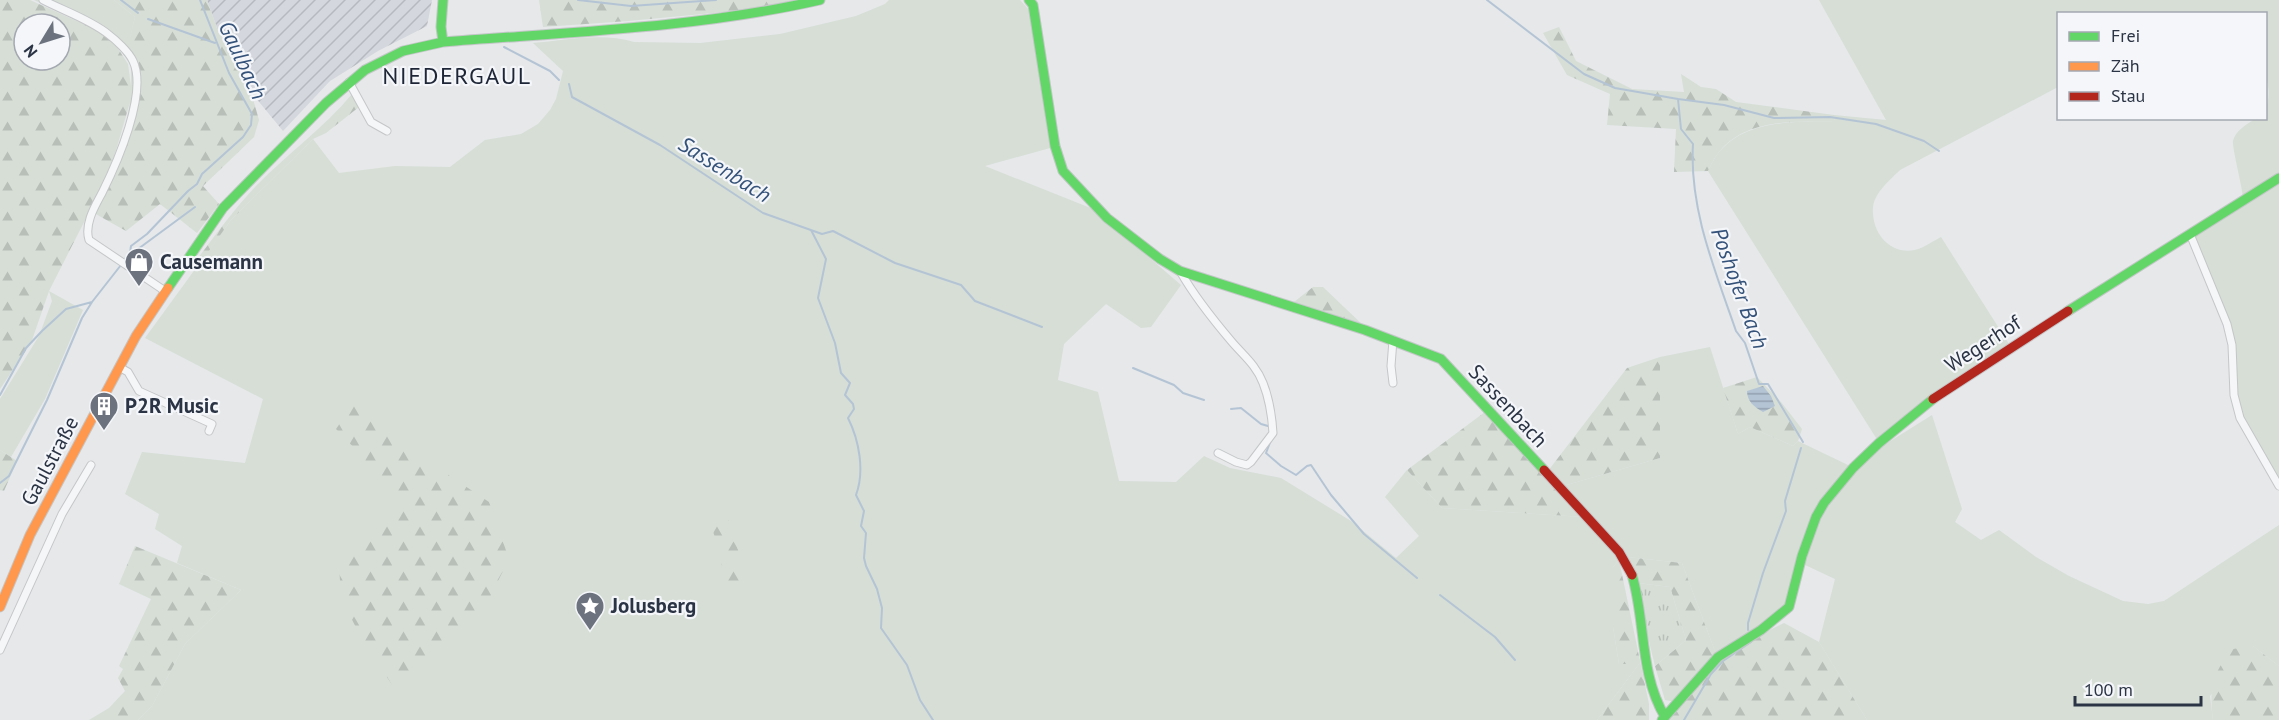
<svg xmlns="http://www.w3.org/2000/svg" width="2279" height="720" font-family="'PT Sans',sans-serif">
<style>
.industrial{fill:url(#industrial-furrows)}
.grass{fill:#d6ded6}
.forest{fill:url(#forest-firs);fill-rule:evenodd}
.park{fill:url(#park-tufts)}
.water{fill:url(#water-rules)}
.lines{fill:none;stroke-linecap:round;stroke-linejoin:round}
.stream{stroke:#b4c4d5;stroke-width:2}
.street-casing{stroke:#c4c6c8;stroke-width:9}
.fast-casing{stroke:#c4c6c8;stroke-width:11}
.slow-casing{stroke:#c4c6c8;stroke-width:11}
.jam-casing{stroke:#c4c6c8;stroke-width:11}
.street{stroke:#f5f6f7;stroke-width:7}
.fast{stroke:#63d668;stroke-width:9}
.slow{stroke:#ff974d;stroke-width:9}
.jam{stroke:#b3261e;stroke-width:9}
.labels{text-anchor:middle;stroke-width:4.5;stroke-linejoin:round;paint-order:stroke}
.poi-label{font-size:21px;font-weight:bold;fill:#2b3445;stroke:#f4f6f9;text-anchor:start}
.street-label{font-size:21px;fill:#2b3445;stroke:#f4f6f9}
.water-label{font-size:22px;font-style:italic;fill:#34527a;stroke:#f4f6f9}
.quarter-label{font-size:24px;letter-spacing:1.5px;fill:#1d2536;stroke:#f4f6f9}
</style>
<defs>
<pattern id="industrial-furrows" width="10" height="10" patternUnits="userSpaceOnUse" patternTransform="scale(1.5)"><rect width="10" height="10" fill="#d4d7dd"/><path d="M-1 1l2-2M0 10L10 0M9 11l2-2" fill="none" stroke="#b6b9bf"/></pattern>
<pattern id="forest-firs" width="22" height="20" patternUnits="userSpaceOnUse" patternTransform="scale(1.5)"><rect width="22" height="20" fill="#d6ded6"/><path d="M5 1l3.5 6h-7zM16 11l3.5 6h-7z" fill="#b8bfb9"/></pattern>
<pattern id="park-tufts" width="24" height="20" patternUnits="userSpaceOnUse" patternTransform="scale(1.5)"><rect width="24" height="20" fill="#d6ded6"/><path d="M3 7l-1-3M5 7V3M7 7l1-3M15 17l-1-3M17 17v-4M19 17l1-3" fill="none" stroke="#b8bfb9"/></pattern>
<pattern id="water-rules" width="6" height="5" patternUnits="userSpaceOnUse" patternTransform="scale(1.5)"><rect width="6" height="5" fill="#b4c4d5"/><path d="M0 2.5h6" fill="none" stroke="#93a0af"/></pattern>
</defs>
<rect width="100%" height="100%" fill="#e6e8ea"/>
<path class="industrial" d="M 207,0 L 432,0 L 427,26 L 378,51 L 330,81 L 283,131 L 251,92 L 218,31 Z"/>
<path class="grass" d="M 34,0 L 114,0 L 135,17 L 130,38 L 111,35 Z
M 889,0 L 1020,0 L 1029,10 L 1050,148 L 985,166 L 1093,209 L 1181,285 L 1151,327 L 1141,328 L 1106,304 L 1064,344 L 1058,380 L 1098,392 L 1119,481 L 1176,482 L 1204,456 L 1230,468 L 1281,478 L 1351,521 L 1396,558 L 1419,536 L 1385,497 L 1407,470 L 1442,508 L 1584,517 L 1616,554 L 1619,560 L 1613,567 L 1613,627 L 1619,664 L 1639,664 L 1597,720 L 138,720 L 152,706 L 185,644 L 241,590 L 177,563 L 182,546 L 155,529 L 159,514 L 125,494 L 142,452 L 245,463 L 263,399 L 145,338 L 231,220 L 313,139 L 339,173 L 395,166 L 450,167 L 485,140 L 521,134 L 538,124 L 550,110 L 556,99 L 563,71 L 533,43 C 565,40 602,32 634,42 L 700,43 L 780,34 L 856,16 L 885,4 Z
M 1819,0 L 2279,0 L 2279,174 L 2243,197 C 2242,186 2232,147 2233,141 C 2240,116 2279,125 2266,76 L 2266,14 L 2058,14 L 2058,87 L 1900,170 C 1890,180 1875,192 1873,207 C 1871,233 1890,255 1915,250 C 1924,248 1933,241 1941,237 L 2009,344 L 1878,441 L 1708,171 C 1711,165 1715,156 1720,151 C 1747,119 1797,122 1835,121 L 1834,115 L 1886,120 Z
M 2279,180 L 2279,481 L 2242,416 L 2238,404 L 2228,318 L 2195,237 L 2196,235 Z
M 49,291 L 83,310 L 45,399 L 11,457 L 0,450 L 0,399 L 39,336 L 52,301 Z
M 1710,347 L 1738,434 L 1750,427 L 1793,446 L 1798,441 L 1850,466 L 1830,490 L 1791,597 L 1781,612 L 1716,654 L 1682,563 L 1627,557 L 1563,486 L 1660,458 L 1660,357 Z
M 1932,415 L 1962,509 L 1955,522 L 1981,540 L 1999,530 L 2036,557 L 2069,576 L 2123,601 L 2148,604 L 2164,601 L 2279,525 L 2279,666 L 2253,646 L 2210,696 L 2213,720 L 1867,720 L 1819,642 L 1835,579 L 1803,564 L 1821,515 L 1839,488 L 1881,447 Z"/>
<path class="forest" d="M 0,0 L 30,0 L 110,36 L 128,64 L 131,86 L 131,66 L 111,35 L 130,37 L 135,17 L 114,0 L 207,0 L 218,31 L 251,92 L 259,120 L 254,137 L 203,186 L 219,204 L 197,233 L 160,204 L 126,231 L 94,213 L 122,150 L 130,102 L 110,171 L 49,291 L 31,343 L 0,389 ZM 24,24 L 60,24 L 60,60 L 24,60 Z
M 539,0 L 801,0 L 777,7 L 628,21 L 543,27 Z
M 1559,27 L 1576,61 L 1632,89 L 1684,92 L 1681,74 L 1701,87 L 1716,89 L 1736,102 L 1834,115 L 1835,121 C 1797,122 1747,118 1720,151 C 1715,156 1711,165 1708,171 L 1674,172 L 1676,129 L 1607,125 L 1610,94 L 1567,75 L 1543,33 Z
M 352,94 L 359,107 L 326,133 L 313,139 L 231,220 L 201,262 L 198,258 C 217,233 235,208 256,186 C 287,154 324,128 352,94 Z
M 1313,287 L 1323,287 L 1366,328 L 1294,302 Z
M 1660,357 L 1660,458 L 1563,486 L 1548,471 L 1627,368 Z
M 1757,377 L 1781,402 L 1802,429 L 1798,441 L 1793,446 L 1750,427 L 1738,434 L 1723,388 Z
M 354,403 L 438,468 L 489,502 L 509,559 L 485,607 L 399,695 C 375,658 334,608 340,561 L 403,508 L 360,454 L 336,429 Z
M 1485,412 L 1584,517 L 1442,508 L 1407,470 Z
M 0,450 L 17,461 L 4,491 L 0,490 Z
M 727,503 L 728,519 L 747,578 L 726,588 L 719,550 L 709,519 Z
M 135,546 L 241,590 L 185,644 L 152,706 L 138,720 L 89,720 L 109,708 L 125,691 L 118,678 L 123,669 L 119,666 L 151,599 L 119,584 Z
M 1627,557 L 1682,563 L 1716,654 L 1676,702 L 1665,700 L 1655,666 L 1686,640 L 1670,587 L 1638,583 Z
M 1619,560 L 1649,704 L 1649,720 L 1597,720 L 1639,664 L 1619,664 L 1613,627 L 1613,567 Z
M 1784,623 L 1819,642 L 1867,720 L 1668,720 C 1684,702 1698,682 1715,666 C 1734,647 1760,635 1784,623 Z
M 2253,646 L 2279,666 L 2279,720 L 2213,720 C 2209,688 2212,673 2233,649 Z"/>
<path class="park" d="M 1638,583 L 1670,587 L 1686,640 L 1655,666 L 1647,633 Z"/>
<path class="water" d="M 1763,386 L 1771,396 L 1775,406 L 1763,412 C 1754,407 1747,401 1747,391 Z"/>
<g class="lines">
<path class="stream" d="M 121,0 L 138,13
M 578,0 L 631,6 L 716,0
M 1487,0 L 1584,74 L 1615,88 L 1678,99 L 1681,129 L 1693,144 C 1689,209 1715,270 1736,331 L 1745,343 L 1759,384 L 1768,384 L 1803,442
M 148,19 L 215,43
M 504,47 L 550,71 L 559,80
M 569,84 L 572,97 L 660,145 L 763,213 L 822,234 L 833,231 L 895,263 L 961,285 L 975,301 L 1042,327
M 1678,99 L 1724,105 L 1774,118 L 1830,117 L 1876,124 L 1924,141 L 1939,151
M 811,230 L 826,259 L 818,298 L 835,343 L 841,373 L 850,383 L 845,395 L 853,404 L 854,409 L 848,418 C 859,440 865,471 856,495 L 864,511 L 861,526 L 866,533 L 864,558 L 866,566 L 877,589 L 882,608 L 881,628 L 907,665 L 920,700 L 933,720
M 130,253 L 138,249 L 195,207
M 124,260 L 130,253 L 131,246 L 147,234 L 188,191 L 197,184 L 202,174 L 243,137 L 251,125 L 252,114 L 229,73 L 200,0
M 1133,368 L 1174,385 L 1183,393 L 1204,400
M 0,395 L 26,348 L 42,331 L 66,309 L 92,302 L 121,265
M 1231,409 L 1241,408 L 1261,424 L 1268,426
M 1271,440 L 1266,453 L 1281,466 L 1296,475 L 1307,466 L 1311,465 L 1331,495 L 1364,534 L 1417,578
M 0,483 L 9,476 L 47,400 L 82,318 L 92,302
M 1440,595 L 1495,637 L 1515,660
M 1748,630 L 1748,623 L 1763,573 L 1786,511 L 1785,501 L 1801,448
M 1684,720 L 1711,674 L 1723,661 L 1751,642"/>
<g class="street-casing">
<path id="street" d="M 43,0 C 64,11 89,19 108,34 C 116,40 129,52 133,61 C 148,93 117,163 102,193 C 95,206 84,224 89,240 L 165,291
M 349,82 L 371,122 L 387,131
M 2190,234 L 2227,324 L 2232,345 L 2234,395 L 2240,418 L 2279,486
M 1180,271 C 1193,294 1215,322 1232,342 C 1244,356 1256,365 1263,383 C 1269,398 1272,417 1273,433 L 1251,462 L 1247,465 L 1236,462 L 1218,453
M 1393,340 L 1391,366 L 1393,383
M 119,367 L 128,372 L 139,391 L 212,424 L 209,431
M 0,650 L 62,514 L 91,465"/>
</g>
<g class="fast-casing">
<path id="fast" d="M 443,0 L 441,27 L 443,42
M 1029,0 L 1033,5 L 1055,146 L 1063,171 L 1107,218 L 1160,259 L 1180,271 L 1365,330 L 1441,359 L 1544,470
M 168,288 L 223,208 L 326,103 L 365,70 L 403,51 L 443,42 C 569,32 697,28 820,0
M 2068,311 L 2279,178
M 1632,575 C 1646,622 1639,673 1665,717
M 1662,720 L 1718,657 L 1761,630 L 1789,607 L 1802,556 L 1816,517 L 1824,503 L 1853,468 L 1879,443 L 1933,399"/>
</g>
<g class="slow-casing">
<path id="slow" d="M 0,607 L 30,535 L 136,336 L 168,288"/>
</g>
<g class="jam-casing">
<path id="jam" d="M 1933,399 L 2068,311
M 1544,470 L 1619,552 L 1632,575"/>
</g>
<use href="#street" class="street"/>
<use href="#fast" class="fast"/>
<use href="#slow" class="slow"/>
<use href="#jam" class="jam"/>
</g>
<defs>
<g id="shop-pin" transform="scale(1.5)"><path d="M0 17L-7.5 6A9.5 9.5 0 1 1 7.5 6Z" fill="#6c737f" stroke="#f4f6f9"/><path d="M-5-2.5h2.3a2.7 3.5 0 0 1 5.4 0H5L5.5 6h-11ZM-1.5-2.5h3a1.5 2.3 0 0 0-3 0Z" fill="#fff"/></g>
<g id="building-pin" transform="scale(1.5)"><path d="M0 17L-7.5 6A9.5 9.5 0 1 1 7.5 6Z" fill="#6c737f" stroke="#f4f6f9"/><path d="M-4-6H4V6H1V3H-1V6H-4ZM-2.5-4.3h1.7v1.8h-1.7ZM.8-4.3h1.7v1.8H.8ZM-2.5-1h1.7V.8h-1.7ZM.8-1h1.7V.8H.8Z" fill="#fff"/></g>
<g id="sight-pin" transform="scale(1.5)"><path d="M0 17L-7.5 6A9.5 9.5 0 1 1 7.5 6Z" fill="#6c737f" stroke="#f4f6f9"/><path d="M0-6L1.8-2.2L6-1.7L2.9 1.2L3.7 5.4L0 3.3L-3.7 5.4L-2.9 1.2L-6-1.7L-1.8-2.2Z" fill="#fff"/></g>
</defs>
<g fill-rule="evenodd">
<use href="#shop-pin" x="139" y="262"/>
<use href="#building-pin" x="104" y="406"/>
<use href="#sight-pin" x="590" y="606"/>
</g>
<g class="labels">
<g class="poi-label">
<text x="160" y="269">Causemann</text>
<text x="125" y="413">P2R Music</text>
<text x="611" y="613">Jolusberg</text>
</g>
<g class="street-label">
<text transform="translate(1983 344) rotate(-33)" y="7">Wegerhof</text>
<text transform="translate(1508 406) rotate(47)" y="7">Sassenbach</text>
<text transform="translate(50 461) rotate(-62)" y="7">Gaulstraße</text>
</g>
<g class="water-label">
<text transform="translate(243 60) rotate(65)" y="8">Gaulbach</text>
<text transform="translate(725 169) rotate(32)" y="8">Sassenbach</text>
<text transform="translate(1740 288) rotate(70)" y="8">Poshofer Bach</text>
</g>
<g class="quarter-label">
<text x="457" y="84">NIEDERGAUL</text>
</g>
</g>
<rect x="2057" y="12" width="210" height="108" fill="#f4f6f9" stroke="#a4a8b1" stroke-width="1.5"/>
<rect x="2069" y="32" width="30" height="9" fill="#63d668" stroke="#a4a8b1" stroke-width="1.5"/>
<text x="2111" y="42" font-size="18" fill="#2b3445">Frei</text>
<rect x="2069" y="62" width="30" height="9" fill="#ff974d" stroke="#a4a8b1" stroke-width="1.5"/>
<text x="2111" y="72" font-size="18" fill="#2b3445">Zäh</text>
<rect x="2069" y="92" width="30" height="9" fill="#b3261e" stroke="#a4a8b1" stroke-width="1.5"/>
<text x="2111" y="102" font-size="18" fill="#2b3445">Stau</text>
<g transform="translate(42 42) rotate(232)"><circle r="28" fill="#f4f6f9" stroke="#a4a8b1" stroke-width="1.5"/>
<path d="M0-4.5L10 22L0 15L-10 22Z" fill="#6c737f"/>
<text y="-9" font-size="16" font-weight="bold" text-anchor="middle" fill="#2b3445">N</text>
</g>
<path d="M2075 696v9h126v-9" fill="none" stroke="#2b3445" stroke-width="3"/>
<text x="2084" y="696" font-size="18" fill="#2b3445" stroke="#f4f6f9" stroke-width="4.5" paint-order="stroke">100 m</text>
</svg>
